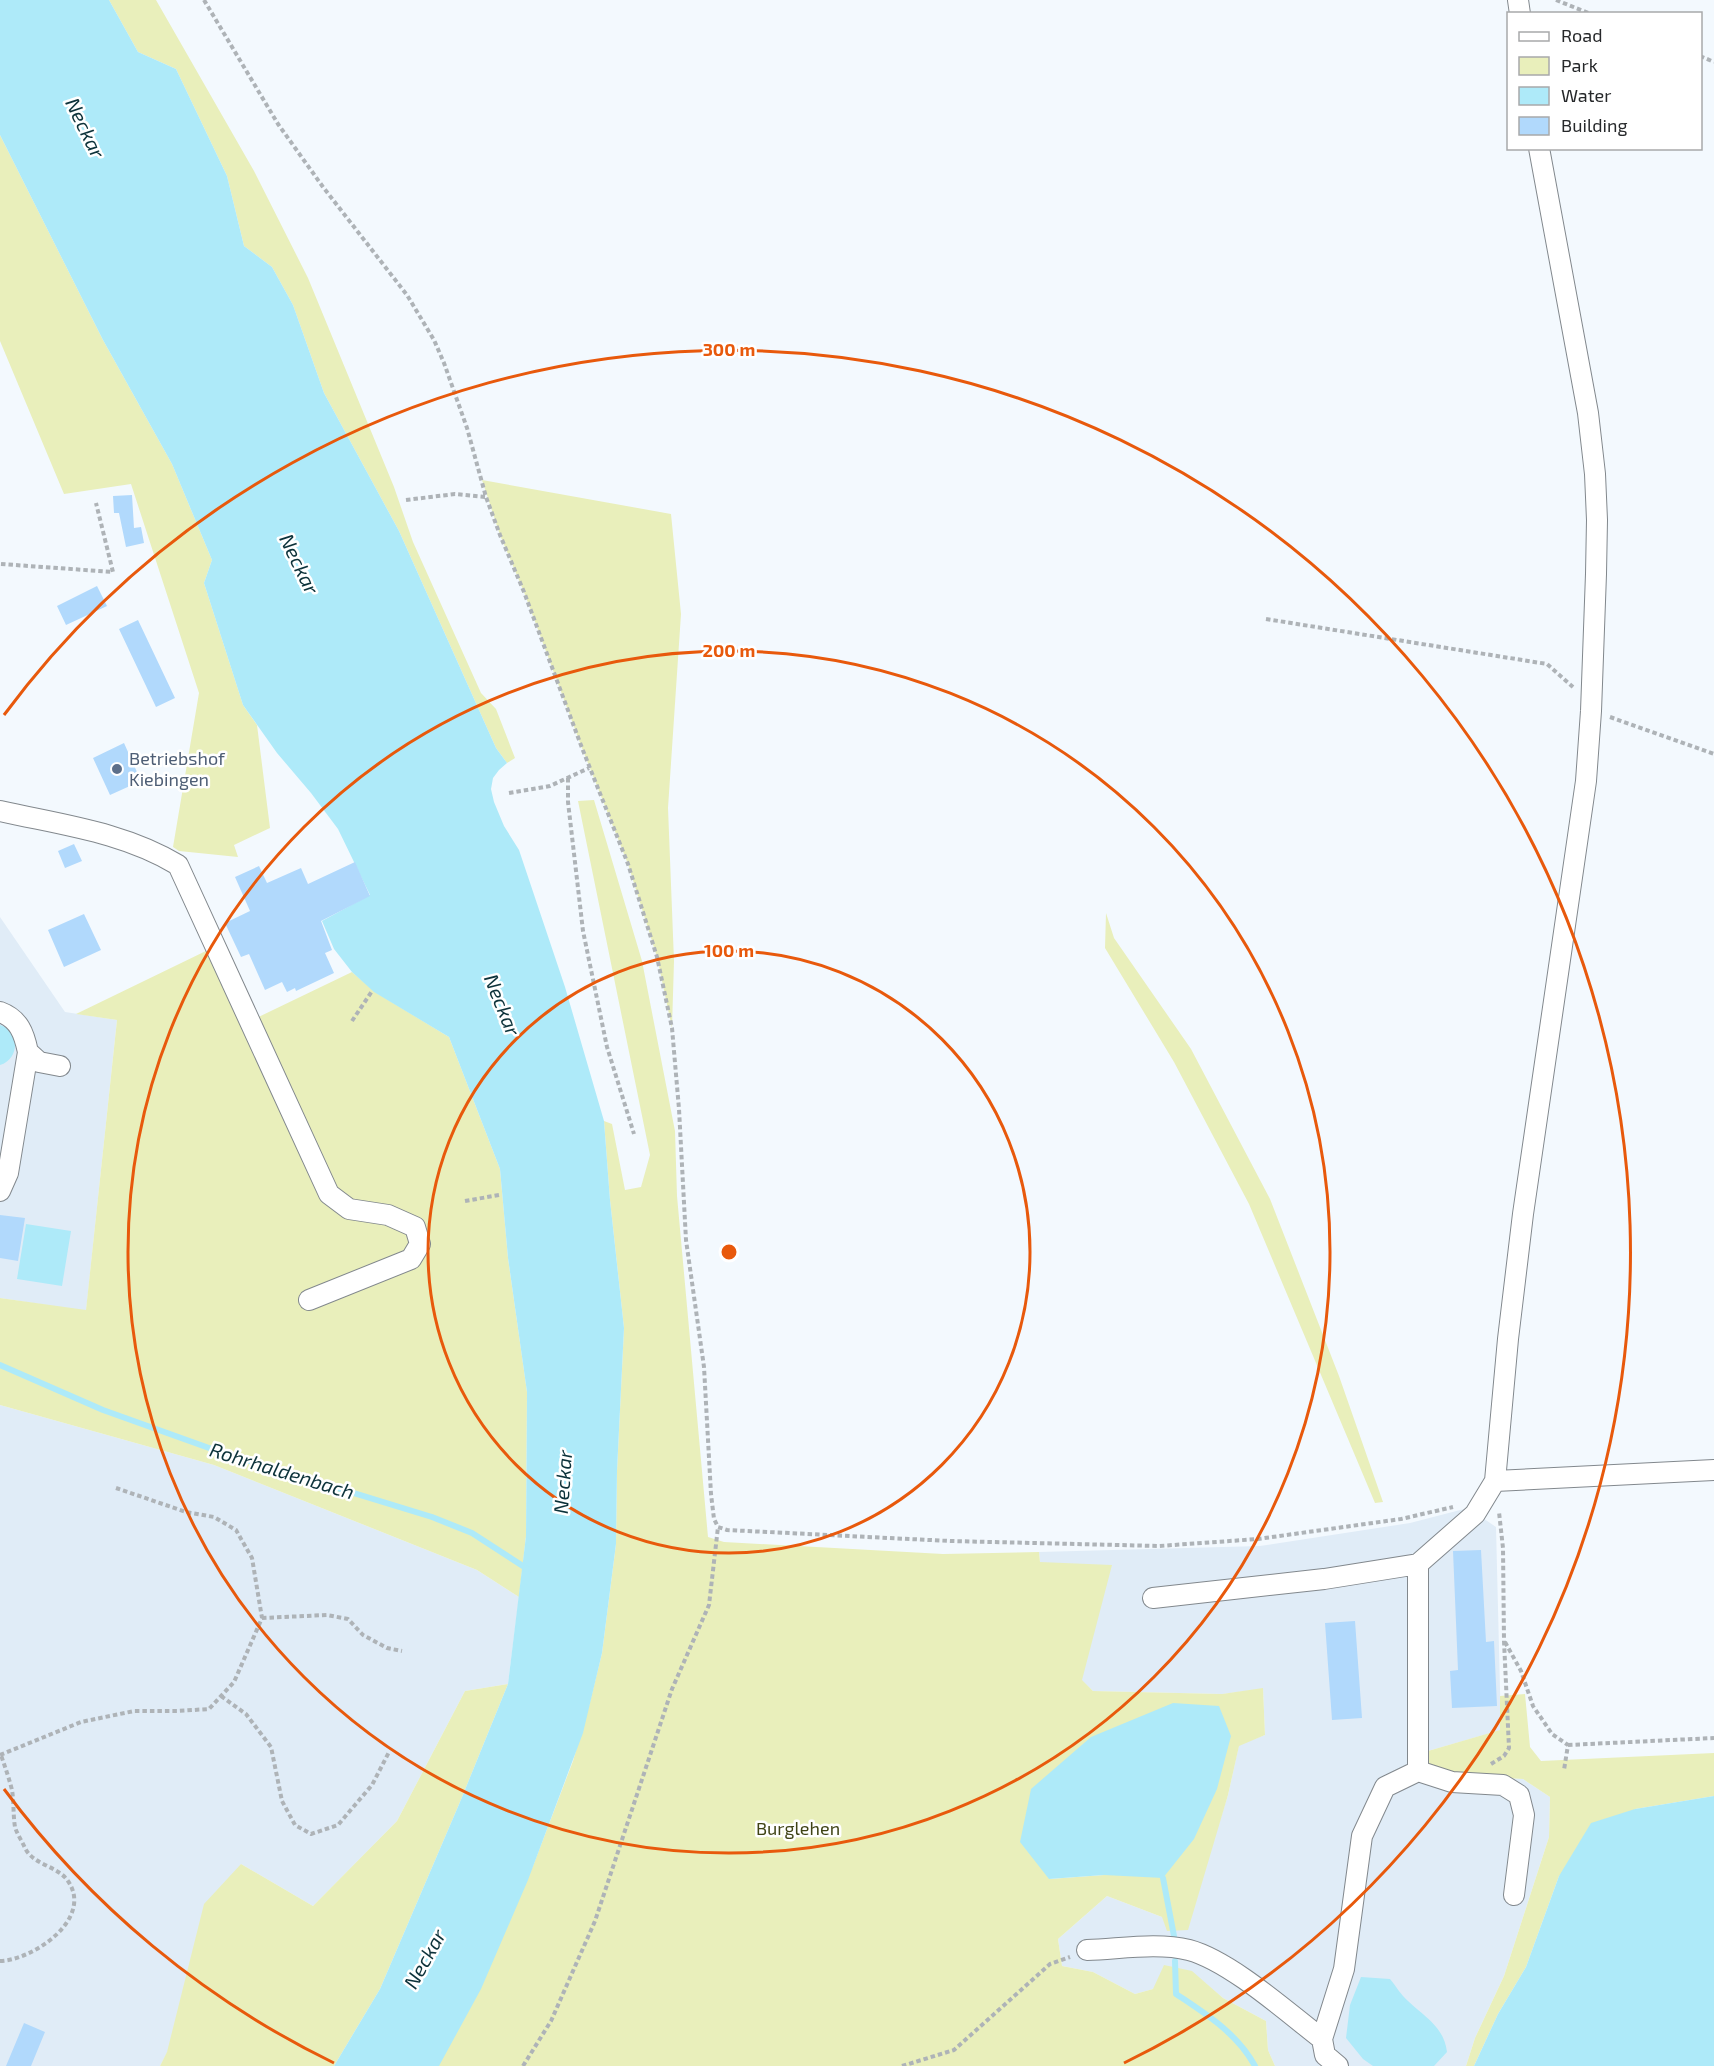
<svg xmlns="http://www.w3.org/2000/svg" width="1714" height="2066" font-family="'Exo 2',sans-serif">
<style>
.built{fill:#e0ecf7}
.green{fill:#e9efbb;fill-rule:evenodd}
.water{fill:#aeeaf9}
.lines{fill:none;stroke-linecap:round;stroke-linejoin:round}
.stream{stroke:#aeeaf9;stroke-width:6}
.building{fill:#b1d9fc}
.minor-casing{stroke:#82888d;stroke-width:22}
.path{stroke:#aeb3b7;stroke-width:4;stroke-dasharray:4.5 3;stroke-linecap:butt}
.minor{stroke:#fff;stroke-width:20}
.ring{fill:none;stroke:#e8590c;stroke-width:3}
.service-dot{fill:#5c6f8a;stroke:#fff;stroke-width:2}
.labels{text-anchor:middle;stroke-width:5;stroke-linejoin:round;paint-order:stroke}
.service-label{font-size:18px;fill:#4e5e75;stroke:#fff;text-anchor:start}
.park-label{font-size:18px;fill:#3f4315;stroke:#fff}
.water-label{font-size:20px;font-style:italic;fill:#0c323a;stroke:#fff}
.centre{fill:#e8590c;stroke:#fff;stroke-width:3}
.ring-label{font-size:18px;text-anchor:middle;font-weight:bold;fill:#e8590c;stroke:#fff;stroke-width:5;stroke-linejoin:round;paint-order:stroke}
</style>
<rect width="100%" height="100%" fill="#f3f9fe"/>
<path class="built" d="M 0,917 L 65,1012 L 117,1020 L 86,1311 L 0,1298 Z
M 0,1405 L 214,1465 L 477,1570 L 519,1597 L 508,1684 L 465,1691 L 397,1821 L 313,1906 L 241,1864 L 167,2053 L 160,2066 L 0,2066 Z
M 1468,1508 L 1496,1527 L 1501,1730 L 1428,1751 L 1454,1775 L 1523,1779 L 1550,1797 L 1549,1837 L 1504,1976 L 1475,2038 L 1466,2066 L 1275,2066 L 1268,2050 L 1266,2021 L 1223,1998 L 1191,1971 L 1153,1989 L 1135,1994 L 1093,1972 L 1062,1966 L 1058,1939 L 1107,1896 L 1162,1917 L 1215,1836 L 1228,1795 L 1239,1745 L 1265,1735 L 1263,1689 L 1222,1694 L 1093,1691 L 1070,1670 L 1048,1631 L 1039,1552 L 1260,1546 L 1410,1523 Z"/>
<path class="green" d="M 109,0 L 156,0 L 254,171 L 308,278 L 394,487 L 413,542 L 481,693 L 496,709 L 515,758 L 507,763 L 496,748 L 399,531 L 324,393 L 293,305 L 272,267 L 244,246 L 227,176 L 176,69 L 138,52 Z
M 0,135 L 103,340 L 172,464 L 212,560 L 204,583 L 243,705 L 257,725 L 270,828 L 234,845 L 238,857 L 179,851 L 173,847 L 199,693 L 131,484 L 64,494 L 0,341 Z
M 482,480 L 671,514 L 681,614 L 668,808 L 674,961 L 672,1028 L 657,957 L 628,864 L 582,748 L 524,592 L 500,535 Z
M 594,800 L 642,961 L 675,1131 L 677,1196 L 708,1537 L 724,1542 L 943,1554 L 1039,1552 L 1040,1562 L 1112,1565 L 1082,1680 L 1093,1691 L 1222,1694 L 1263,1688 L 1265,1735 L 1239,1746 L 1228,1795 L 1188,1930 L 1167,1931 L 1162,1917 L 1107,1896 L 1058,1939 L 1062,1966 L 1093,1972 L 1135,1994 L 1153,1989 L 1164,1965 L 1192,1971 L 1223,1998 L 1266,2021 L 1268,2050 L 1275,2066 L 428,2066 L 533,1866 L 573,1761 L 590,1702 L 602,1653 L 616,1544 L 617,1471 L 624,1328 L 610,1200 L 604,1121 L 612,1124 L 625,1190 L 641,1187 L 650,1155 L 578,801 ZM 1059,1764 L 1104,1875 L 1050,1879 Z
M 1106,913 L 1114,938 L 1191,1049 L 1270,1199 L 1339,1376 L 1383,1502 L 1375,1503 L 1249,1204 L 1174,1062 L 1105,948 Z
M 210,949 L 246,1023 L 352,972 L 375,992 L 449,1037 L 500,1169 L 508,1258 L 527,1392 L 526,1536 L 519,1597 L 477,1570 L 214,1465 L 0,1405 L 0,1298 L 86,1310 L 117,1020 L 76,1014 Z
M 508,1684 L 460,1802 L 380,1989 L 334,2066 L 160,2066 L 167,2052 L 204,1904 L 241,1864 L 313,1906 L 397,1821 L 465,1691 Z
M 1525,1694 L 1530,1747 L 1541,1761 L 1714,1753 L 1714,1796 L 1635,1809 L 1559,1876 L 1526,1967 L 1498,2014 L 1474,2066 L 1466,2066 L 1475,2038 L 1504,1976 L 1549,1837 L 1550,1797 L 1523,1779 L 1454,1775 L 1429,1766 L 1428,1751 L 1500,1730 L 1500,1696 Z"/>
<path class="water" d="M 0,0 L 109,0 L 138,52 L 176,69 L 227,176 L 244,246 L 272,267 L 293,305 L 324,393 L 399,531 L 496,748 L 507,763 L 499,770 L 493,778 L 491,789 L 494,802 L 504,826 L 519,850 L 565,987 L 604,1121 L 610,1200 L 624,1328 L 617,1471 L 616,1544 L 602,1653 L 583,1733 L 528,1880 L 481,1989 L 439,2066 L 334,2066 L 380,1989 L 460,1802 L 508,1684 L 526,1536 L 527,1392 L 508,1258 L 500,1169 L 449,1037 L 374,992 L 352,972 L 334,949 L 322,921 L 370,895 L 338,829 L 311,793 L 277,753 L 243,705 L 204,583 L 212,560 L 172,464 L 103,340 L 0,135 Z
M 0,1025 C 20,1031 20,1059 0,1065 Z
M 26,1224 L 71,1231 L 62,1286 L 17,1279 Z
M 1173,1703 L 1219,1706 L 1231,1736 L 1217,1789 L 1194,1839 L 1163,1878 L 1104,1875 L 1049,1879 L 1020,1842 L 1031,1789 L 1091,1737 Z
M 1714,1796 L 1714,2066 L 1474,2066 L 1498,2014 L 1526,1967 L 1559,1876 L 1591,1823 L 1635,1809 Z
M 1361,1977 L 1390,1979 C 1396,1986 1401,1995 1408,2001 C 1425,2017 1444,2027 1447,2052 L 1434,2066 L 1373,2066 L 1363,2059 L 1346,2038 L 1350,2005 Z"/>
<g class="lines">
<path class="stream" d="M 0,1365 L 103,1410 L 223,1453 L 432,1517 L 472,1533 L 529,1570
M 1163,1878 L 1174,1936
M 1175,1961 L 1176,1994 C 1206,2014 1237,2033 1255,2066"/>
</g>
<path class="building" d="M 132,495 L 134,528 L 141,527 L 144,543 L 126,547 L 119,513 L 114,513 L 113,496 Z
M 97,586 L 107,606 L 66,625 L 57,606 Z
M 138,620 L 175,698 L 156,707 L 119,629 Z
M 124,743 L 141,781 L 110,795 L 93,758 Z
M 74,844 L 82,861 L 65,868 L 58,851 Z
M 355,862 L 370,896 L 321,921 L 332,950 L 325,953 L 334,973 L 296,991 L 295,988 L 287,992 L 282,982 L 265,990 L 249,954 L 241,957 L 225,923 L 250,911 L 235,877 L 259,866 L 267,883 L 301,868 L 308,884 Z
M 84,914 L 101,950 L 64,967 L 48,930 Z
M 0,1215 L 25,1218 L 18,1261 L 0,1258 Z
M 1481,1550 L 1486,1642 L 1494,1641 L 1497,1706 L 1452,1708 L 1450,1671 L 1458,1670 L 1453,1551 Z
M 1355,1621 L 1362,1718 L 1332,1720 L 1325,1623 Z
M 24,2023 L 45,2032 L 31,2066 L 6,2066 Z"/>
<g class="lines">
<g class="minor-casing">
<path id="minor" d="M 1518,0 L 1520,14
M 0,811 C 62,825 123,832 178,865 L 329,1194 L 349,1209 L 388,1215 L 415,1227 L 420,1244 L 411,1259 L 309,1300
M 0,1012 C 19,1019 24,1033 28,1052 L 8,1173 L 0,1191
M 28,1052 L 39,1062 L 60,1066
M 1495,1481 L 1714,1470
M 1153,1598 L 1324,1579 L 1418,1564
M 1418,1771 L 1452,1782 L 1503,1785 L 1519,1795 L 1524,1815 L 1514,1895
M 1087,1950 C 1120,1949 1157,1942 1189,1950 C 1230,1961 1287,2012 1322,2039 L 1344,1969 L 1362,1836 L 1385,1787 L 1418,1771 L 1418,1564 L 1475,1514 L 1495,1481 L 1508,1339 L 1523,1214 L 1586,781 L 1591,711 L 1596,574 L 1597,520 L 1595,474 L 1588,413 L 1539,148
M 1322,2039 L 1325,2055 L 1338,2066"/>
</g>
<path class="path" d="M 204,0 L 278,124 L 323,187 L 407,295 L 434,340 L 444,363 L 467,428 L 486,497 L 500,535 L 524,592 L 582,748 L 628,864 L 657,957 L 672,1028 L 679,1109 L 686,1240 L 704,1367 L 711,1494 L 714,1519 L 718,1527 L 727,1530 L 950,1541 L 1159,1546 L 1258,1539 L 1401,1519 L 1453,1507
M 1556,0 L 1591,14
M 1700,56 L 1714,62
M 406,500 L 455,494 L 486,497
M 1,564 L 113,572 L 96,503
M 1266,619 L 1547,664 L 1573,687
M 1610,717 L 1714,754
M 568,778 L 568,802 L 583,931 L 607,1047 L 634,1134
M 509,793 L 550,786 L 589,768
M 352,1021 L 372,991
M 465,1201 L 499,1195
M 262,1618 L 327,1615 L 348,1619 L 363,1635 L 387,1648 L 402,1651
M 1505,1642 L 1521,1671 L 1533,1706 L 1552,1734 L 1568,1745 L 1564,1770
M 221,1696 L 246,1714 L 271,1747 L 282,1801 L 295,1825 L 311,1834 L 338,1825 L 372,1785 L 389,1752
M 1568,1745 L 1714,1738
M 0,1755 L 81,1722 L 134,1711 L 177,1711 L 209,1709 L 234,1682 L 262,1618 L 252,1558 L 236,1530 L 214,1517 L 186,1512 L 116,1488
M 1491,1764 L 1504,1756 L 1509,1748 L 1504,1641 L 1503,1548 L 1499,1512
M 0,1961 C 33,1960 94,1919 68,1881 C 58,1866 33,1865 25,1848 C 22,1841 17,1834 15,1827 C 13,1815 14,1802 12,1790 C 9,1778 5,1767 1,1755
M 523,2066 L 551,2021 L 595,1921 L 672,1689 L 709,1605 L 718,1527
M 902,2066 L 954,2050 L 1050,1964 L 1070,1957"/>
<use href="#minor" class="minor"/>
</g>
<g class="ring">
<circle cx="729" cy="1252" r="301"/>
<circle cx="729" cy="1252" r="601"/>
<path d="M334 2063A902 902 0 0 1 4 1789M4 715A902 902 0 1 1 1124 2063"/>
</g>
<circle class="service-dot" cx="117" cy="769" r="6"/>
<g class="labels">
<g class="service-label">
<text x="129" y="765">Betriebshof<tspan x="129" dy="21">Kiebingen</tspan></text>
</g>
<g class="park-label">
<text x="798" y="1835">Burglehen</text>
</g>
<g class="water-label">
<text transform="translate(85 128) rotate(64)" y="7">Neckar</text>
<text transform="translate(299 564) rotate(64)" y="7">Neckar</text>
<text transform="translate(502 1005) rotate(68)" y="7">Neckar</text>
<text transform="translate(282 1471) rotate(17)" y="7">Rohrhaldenbach</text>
<text transform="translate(563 1482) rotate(-86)" y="7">Neckar</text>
<text transform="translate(425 1959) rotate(-61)" y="7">Neckar</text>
</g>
</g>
<circle cx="729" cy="1252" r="9" class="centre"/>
<g class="ring-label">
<text x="729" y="356">300 m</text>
<text x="729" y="657">200 m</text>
<text x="729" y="957">100 m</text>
</g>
<rect x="1507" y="12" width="195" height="138" fill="#ffffff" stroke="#a8a9aa" stroke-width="1.5"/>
<rect x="1519" y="32" width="30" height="9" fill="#ffffff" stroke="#a8a9aa" stroke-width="1.5"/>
<text x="1561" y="42" font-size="18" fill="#26282a">Road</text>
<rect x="1519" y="57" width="30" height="18" fill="#e9efbb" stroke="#a8a9aa" stroke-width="1.5"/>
<text x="1561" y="72" font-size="18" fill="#26282a">Park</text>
<rect x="1519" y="87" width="30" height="18" fill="#aeeaf9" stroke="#a8a9aa" stroke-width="1.5"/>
<text x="1561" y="102" font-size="18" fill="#26282a">Water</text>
<rect x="1519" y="117" width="30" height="18" fill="#b1d9fc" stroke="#a8a9aa" stroke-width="1.5"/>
<text x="1561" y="132" font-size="18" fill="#26282a">Building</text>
</svg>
